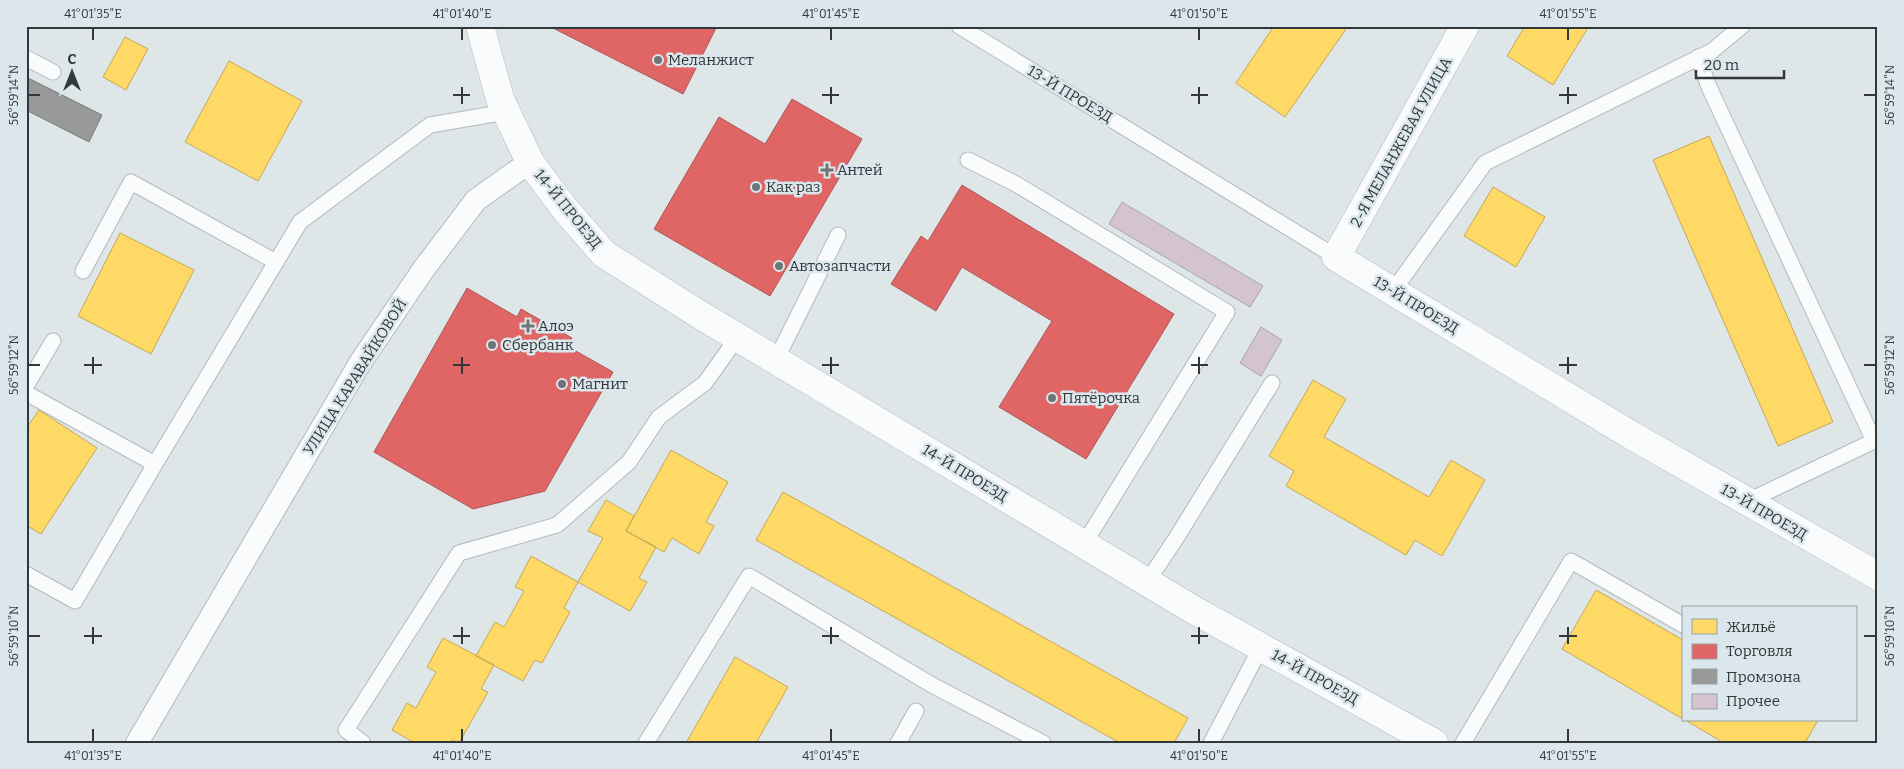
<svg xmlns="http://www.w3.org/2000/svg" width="1904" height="769" font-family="Bitter,serif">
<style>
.homes{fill:#ffd966;stroke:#c2a858}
.shops{fill:#e06666;stroke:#ac5858}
.industry{fill:#999;stroke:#7a7c7c}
.building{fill:#d3c4cd;stroke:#a6a7a9}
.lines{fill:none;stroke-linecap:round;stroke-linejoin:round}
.service-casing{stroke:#b4b9bb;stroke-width:17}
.pedestrian-casing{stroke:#b4b9bb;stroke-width:24}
.minor-casing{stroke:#b4b9bb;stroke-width:29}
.secondary-casing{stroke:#b4b9bb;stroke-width:29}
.service{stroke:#fafbfc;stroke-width:15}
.pedestrian{stroke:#fafbfc;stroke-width:22}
.minor{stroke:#fafbfc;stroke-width:28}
.secondary{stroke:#fafbfc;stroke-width:28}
.ticks{fill:none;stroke:#323739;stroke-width:2}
.poi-dot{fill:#6f7476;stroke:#dbe7ec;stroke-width:2}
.labels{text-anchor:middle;stroke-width:5;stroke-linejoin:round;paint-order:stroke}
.poi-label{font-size:15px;fill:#323739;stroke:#dbe7ec;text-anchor:start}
.street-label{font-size:15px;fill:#323739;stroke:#dbe7ec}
.neatline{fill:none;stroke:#323739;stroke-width:2}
.ticks-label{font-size:12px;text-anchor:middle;fill:#323739}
</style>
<rect width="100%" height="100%" fill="#dfe6e8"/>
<path class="homes" d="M 1274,26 L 1342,26 L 1346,29 L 1285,117 L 1236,83 Z
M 1525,26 L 1589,26 L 1553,85 L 1507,56 Z
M 125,37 L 148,49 L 126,90 L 103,77 Z
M 229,61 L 302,101 L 258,181 L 185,142 Z
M 1709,136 L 1833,422 L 1778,446 L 1653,160 Z
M 1493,187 L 1545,217 L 1516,267 L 1464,236 Z
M 120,233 L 194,270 L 151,354 L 78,316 Z
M 1313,380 L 1346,399 L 1324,437 L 1429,497 L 1451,460 L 1485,480 L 1442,556 L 1415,540 L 1406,555 L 1286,486 L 1294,471 L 1269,456 Z
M 39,410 L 97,448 L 41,534 L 26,525 L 26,429 Z
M 671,450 L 728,482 L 706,522 L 714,526 L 699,554 L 672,538 L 664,552 L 626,531 Z
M 783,492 L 1188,718 L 1174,743 L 1120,743 L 756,540 Z
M 606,500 L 634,516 L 626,531 L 656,547 L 639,578 L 647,582 L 630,611 L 578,582 L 603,538 L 588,531 Z
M 531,556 L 578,582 L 564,608 L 570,612 L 542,663 L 535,660 L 523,681 L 476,656 L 495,622 L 504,627 L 524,591 L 515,587 Z
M 1596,590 L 1683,640 L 1683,719 L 1562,649 Z
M 443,638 L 494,665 L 481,689 L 488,692 L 459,743 L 452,740 L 451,743 L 415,743 L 392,730 L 407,703 L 416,708 L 436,672 L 427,667 Z
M 735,657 L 788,687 L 756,743 L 686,743 Z
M 1685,720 L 1818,720 L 1805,743 L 1724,743 Z"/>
<path class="shops" d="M 549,26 L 717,26 L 683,94 Z
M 792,99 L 862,139 L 770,296 L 654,229 L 719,117 L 765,144 Z
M 962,185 L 1174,314 L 1086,459 L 999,407 L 1052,321 L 962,267 L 936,311 L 891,284 L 921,236 L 928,241 Z
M 467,288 L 517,317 L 521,309 L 572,338 L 567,346 L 613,372 L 545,491 L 473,509 L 374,452 Z"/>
<path class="industry" d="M 26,77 L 102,115 L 89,142 L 26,110 Z"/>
<path class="building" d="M 1122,202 L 1263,286 L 1250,307 L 1109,224 Z
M 1261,327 L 1282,340 L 1261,376 L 1240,363 Z"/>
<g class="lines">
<g class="service-casing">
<path id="service" d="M 959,26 L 1336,257
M 1698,57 L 1709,87 L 1874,441 L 1746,502
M 26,58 L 53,72
M 968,160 L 1016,184 L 1227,312 L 1084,544
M 83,271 L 131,182 L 276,262
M 1393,291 L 1485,163 L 1712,51 L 1742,26
M 776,360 L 838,235
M 26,386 L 53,341
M 26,393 L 155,464
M 26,574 L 75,601 L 155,464 L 300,222 L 430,125 L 506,112
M 1147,582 L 1175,540 L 1272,383
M 363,743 L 346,730 L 459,553 L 557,525 L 629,462 L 659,417 L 705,383 L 737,338
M 646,743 L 749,576 L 932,685 L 1043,743
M 898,743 L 916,711
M 1211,743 L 1261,647
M 1463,743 L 1571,561 L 1683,625"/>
</g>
<g class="pedestrian-casing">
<path id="pedestrian" d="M 137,743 L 360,363 L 423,270 L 476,200 L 530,162"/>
</g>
<g class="minor-casing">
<path id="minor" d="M 1465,26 L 1336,257 L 1631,435 L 1878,576"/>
</g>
<g class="secondary-casing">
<path id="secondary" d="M 480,26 L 500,99 L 530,162 L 564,208 L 604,254 L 697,313 L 1192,609 L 1434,743"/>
</g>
<use href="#service" class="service"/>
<use href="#pedestrian" class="pedestrian"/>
<use href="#minor" class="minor"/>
<use href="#secondary" class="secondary"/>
</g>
<path class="ticks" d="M 93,28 L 93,40M 462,28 L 462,40M 831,28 L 831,40M 1199,28 L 1199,40M 1568,28 L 1568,40M 462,87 L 462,104M 831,87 L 831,104M 1199,87 L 1199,104M 1568,87 L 1568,104M 28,95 L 40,95M 453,95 L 470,95M 822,95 L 839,95M 1191,95 L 1208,95M 1559,95 L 1577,95M 1864,95 L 1876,95M 93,357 L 93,374M 462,357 L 462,374M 831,357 L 831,374M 1199,357 L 1199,374M 1568,357 L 1568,374M 28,365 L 40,365M 84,365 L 102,365M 453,365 L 470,365M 822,365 L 839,365M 1191,365 L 1208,365M 1559,365 L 1577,365M 1864,365 L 1876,365M 93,627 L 93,644M 462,627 L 462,644M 831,627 L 831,644M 1199,627 L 1199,644M 1568,627 L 1568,644M 28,636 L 40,636M 84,636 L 102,636M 453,636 L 470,636M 822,636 L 839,636M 1191,636 L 1208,636M 1559,636 L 1577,636M 1864,636 L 1876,636M 93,729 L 93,742M 462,729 L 462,742M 831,729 L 831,742M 1199,729 L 1199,742M 1568,729 L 1568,742"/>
<g class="poi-dot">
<circle cx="658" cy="60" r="5"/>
<path d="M824.5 162.5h5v5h5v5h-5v5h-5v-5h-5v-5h5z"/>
<circle cx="756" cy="187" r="5"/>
<circle cx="779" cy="266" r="5"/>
<path d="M525.5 318.5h5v5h5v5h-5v5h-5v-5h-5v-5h5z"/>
<circle cx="492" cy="345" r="5"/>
<circle cx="562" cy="384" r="5"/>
<circle cx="1052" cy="398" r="5"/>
</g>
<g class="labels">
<g class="poi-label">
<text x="668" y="65">Меланжист</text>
<text x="837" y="175">Антей</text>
<text x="766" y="192">Как раз</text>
<text x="789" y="271">Автозапчасти</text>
<text x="538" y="331">Алоэ</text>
<text x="502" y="350">Сбербанк</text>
<text x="572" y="389">Магнит</text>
<text x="1062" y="403">Пятёрочка</text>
</g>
<g class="street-label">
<text transform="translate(1070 94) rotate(31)" y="5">13-Й ПРОЕЗД</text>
<text transform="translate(1401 142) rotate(-61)" y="5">2-Я МЕЛАНЖЕВАЯ УЛИЦА</text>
<text transform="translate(568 209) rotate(51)" y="5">14-Й ПРОЕЗД</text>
<text transform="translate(1416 305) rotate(31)" y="5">13-Й ПРОЕЗД</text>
<text transform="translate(355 377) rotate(-58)" y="5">УЛИЦА КАРАВАЙКОВОЙ</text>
<text transform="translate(965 473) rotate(31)" y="5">14-Й ПРОЕЗД</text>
<text transform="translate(1764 512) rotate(30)" y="5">13-Й ПРОЕЗД</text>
<text transform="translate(1315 677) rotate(29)" y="5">14-Й ПРОЕЗД</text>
</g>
</g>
<rect width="1904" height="769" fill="none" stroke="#dbe7ec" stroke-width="55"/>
<rect x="1682" y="606" width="175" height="115" fill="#dbe7ec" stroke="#97a1a4"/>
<rect x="1692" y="619" width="25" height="15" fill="#ffd966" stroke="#97a1a4"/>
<text x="1726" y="632" font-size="15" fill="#323739">Жильё</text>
<rect x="1692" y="644" width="25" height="15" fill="#e06666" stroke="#97a1a4"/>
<text x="1726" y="656" font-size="15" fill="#323739">Торговля</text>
<rect x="1692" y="669" width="25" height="15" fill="#999999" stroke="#97a1a4"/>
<text x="1726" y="682" font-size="15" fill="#323739">Промзона</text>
<rect x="1692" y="694" width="25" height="15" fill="#d3c4cd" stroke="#97a1a4"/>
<text x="1726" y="706" font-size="15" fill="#323739">Прочее</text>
<g transform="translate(72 72)" stroke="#dbe7ec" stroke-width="4" paint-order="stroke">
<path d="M0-4L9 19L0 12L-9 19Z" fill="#323739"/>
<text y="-8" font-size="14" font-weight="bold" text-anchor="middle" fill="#323739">С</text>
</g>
<path d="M1696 70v8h88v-8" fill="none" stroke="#323739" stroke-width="2.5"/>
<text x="1704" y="70" font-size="15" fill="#323739" stroke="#dbe7ec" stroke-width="4" paint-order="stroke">20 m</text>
<rect x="28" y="28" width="1848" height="714" class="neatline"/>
<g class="ticks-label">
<text x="93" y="18">41°01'35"E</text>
<text x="462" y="18">41°01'40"E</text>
<text x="831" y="18">41°01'45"E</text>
<text x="1199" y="18">41°01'50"E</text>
<text x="1568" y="18">41°01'55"E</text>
<text transform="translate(14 95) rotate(-90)" y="4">56°59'14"N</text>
<text transform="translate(1890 95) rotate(-90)" y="4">56°59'14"N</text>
<text transform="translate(14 365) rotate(-90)" y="4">56°59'12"N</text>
<text transform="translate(1890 365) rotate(-90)" y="4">56°59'12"N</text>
<text transform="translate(14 636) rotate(-90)" y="4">56°59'10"N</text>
<text transform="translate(1890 636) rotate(-90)" y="4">56°59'10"N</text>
<text x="93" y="760">41°01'35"E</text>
<text x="462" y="760">41°01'40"E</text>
<text x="831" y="760">41°01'45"E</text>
<text x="1199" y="760">41°01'50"E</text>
<text x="1568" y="760">41°01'55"E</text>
</g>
</svg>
